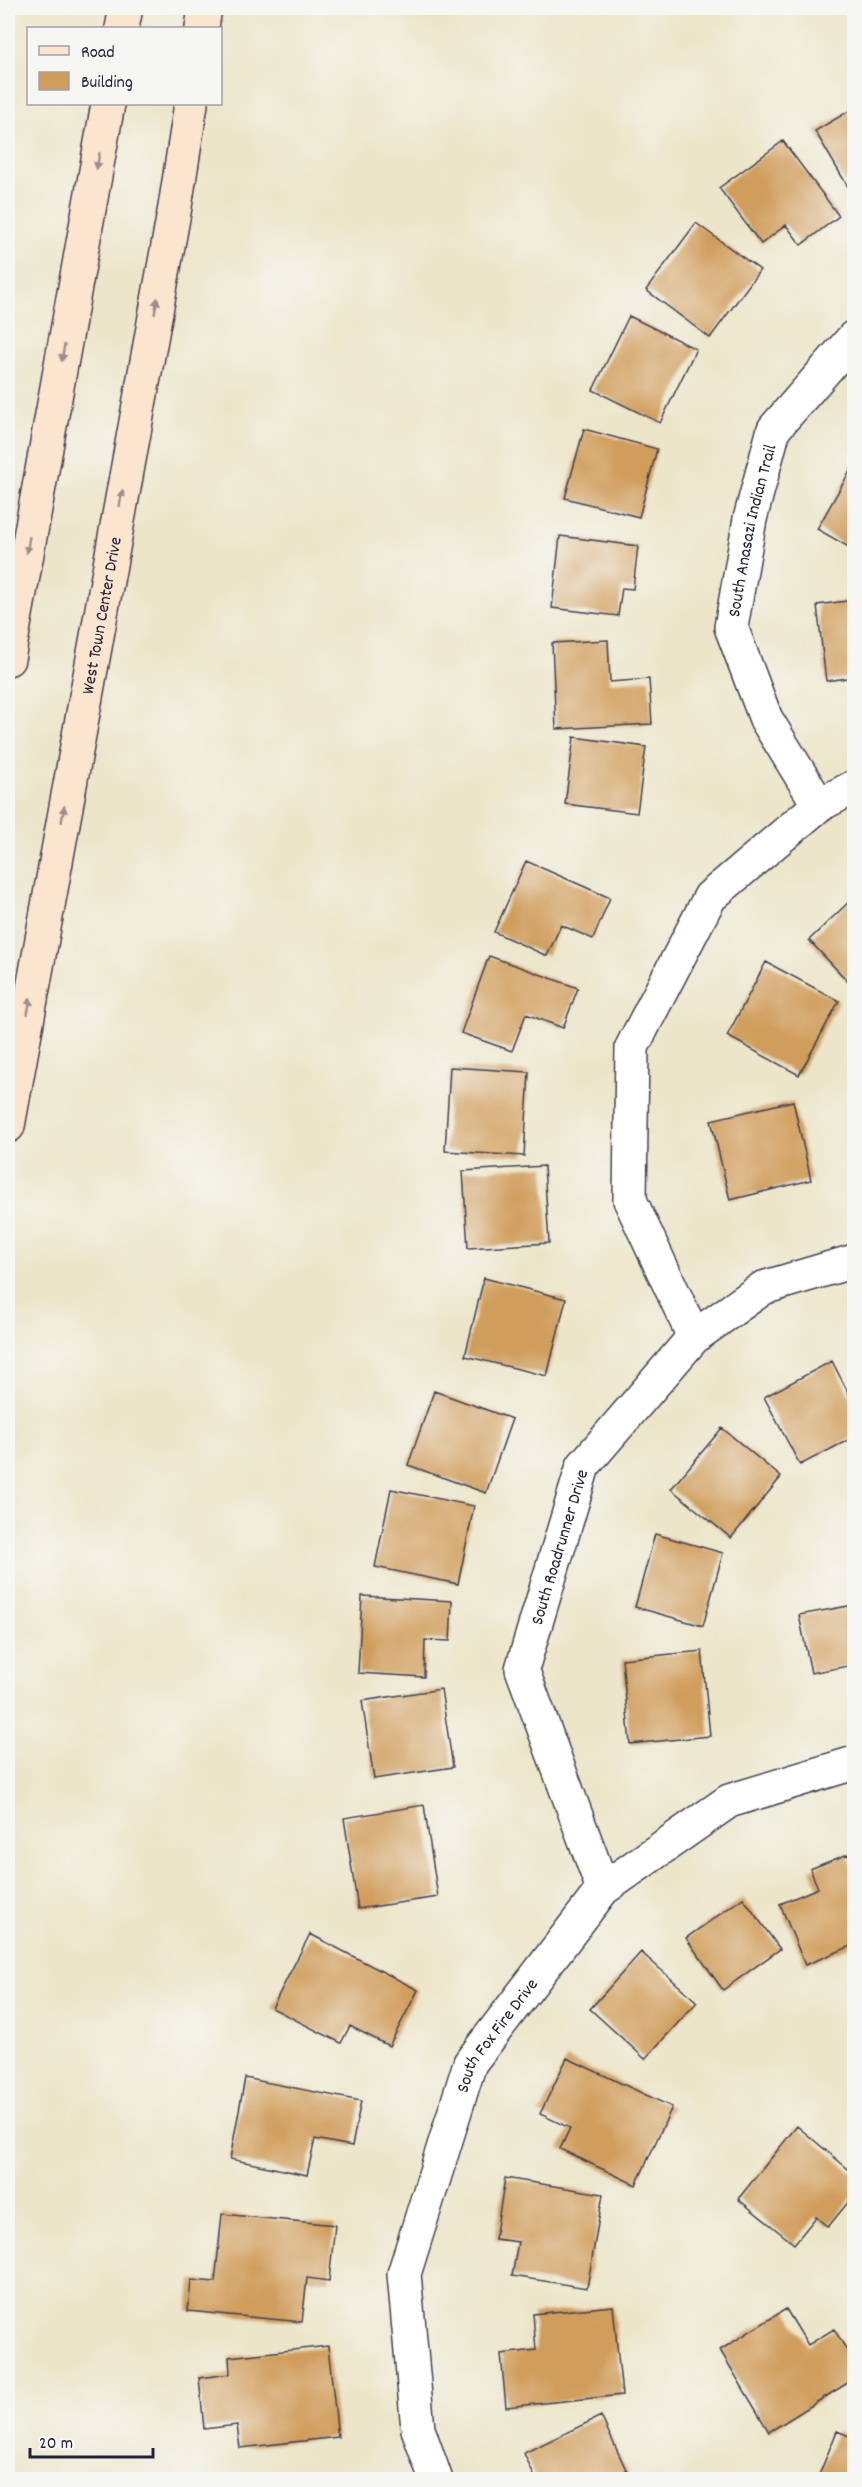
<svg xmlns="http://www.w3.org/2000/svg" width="862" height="2487" font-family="Dekko,sans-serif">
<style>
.building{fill:#d09d5b}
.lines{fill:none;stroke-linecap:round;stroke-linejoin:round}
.street-casing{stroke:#403f50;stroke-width:36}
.secondary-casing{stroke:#403f50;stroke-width:36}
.street{stroke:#fff;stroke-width:33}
.secondary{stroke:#fce5cf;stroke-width:33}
.oneway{fill:#9a8d8c}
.labels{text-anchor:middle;stroke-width:6;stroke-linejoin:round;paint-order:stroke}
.street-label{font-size:18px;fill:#22223b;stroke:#f6f6f2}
</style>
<rect width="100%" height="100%" fill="#f6f6f2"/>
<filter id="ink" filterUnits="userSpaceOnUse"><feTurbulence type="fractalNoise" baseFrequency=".0167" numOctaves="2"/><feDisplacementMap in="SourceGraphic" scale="12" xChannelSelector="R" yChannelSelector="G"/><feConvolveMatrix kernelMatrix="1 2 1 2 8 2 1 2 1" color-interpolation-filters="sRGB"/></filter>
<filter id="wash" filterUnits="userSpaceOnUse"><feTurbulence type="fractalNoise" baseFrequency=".008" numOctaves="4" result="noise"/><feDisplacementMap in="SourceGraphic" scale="24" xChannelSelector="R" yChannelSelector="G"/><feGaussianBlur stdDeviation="1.35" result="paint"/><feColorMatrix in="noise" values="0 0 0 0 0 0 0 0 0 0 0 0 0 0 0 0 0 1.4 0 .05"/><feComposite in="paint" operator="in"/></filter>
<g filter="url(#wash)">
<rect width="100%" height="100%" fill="#ece5c9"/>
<g id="blocks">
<path class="building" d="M 854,108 L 854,190 L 851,192 L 815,131 Z
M 783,141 L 839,216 L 801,245 L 786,225 L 761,244 L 719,188 Z
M 696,223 L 760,270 L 710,338 L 646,290 Z
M 629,316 L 696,349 L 660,423 L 593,390 Z
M 584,429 L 657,449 L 639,517 L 565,498 Z
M 854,464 L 854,550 L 817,529 Z
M 560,536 L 638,546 L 633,589 L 622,588 L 618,616 L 552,608 Z
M 854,600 L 854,677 L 826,681 L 817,605 Z
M 608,640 L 610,682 L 649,679 L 652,724 L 556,729 L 552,643 Z
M 574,737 L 646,747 L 637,813 L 565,804 Z
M 526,861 L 610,898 L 593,939 L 561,925 L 547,956 L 494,932 Z
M 854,897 L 854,988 L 809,940 Z
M 489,956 L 578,988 L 563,1028 L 526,1014 L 512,1051 L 461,1033 Z
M 766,962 L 839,1001 L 799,1075 L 727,1036 Z
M 450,1067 L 529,1072 L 524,1156 L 445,1151 Z
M 793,1101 L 811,1180 L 730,1200 L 711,1120 Z
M 544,1166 L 549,1243 L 468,1248 L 463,1171 Z
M 484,1278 L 566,1299 L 547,1376 L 465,1356 Z
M 832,1361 L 854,1404 L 854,1437 L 800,1465 L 764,1397 Z
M 434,1391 L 512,1419 L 486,1493 L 408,1465 Z
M 722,1428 L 781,1477 L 731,1538 L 671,1489 Z
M 391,1489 L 474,1506 L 458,1584 L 375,1567 Z
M 655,1534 L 723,1553 L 703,1626 L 635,1607 Z
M 362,1596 L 452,1601 L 450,1641 L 425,1640 L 424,1677 L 358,1673 Z
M 854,1605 L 854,1665 L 811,1673 L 799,1615 Z
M 702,1651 L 710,1736 L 630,1744 L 622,1659 Z
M 441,1689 L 453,1767 L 374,1779 L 362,1701 Z
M 424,1805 L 438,1897 L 358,1909 L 344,1818 Z
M 848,1854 L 854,1869 L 854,1945 L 805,1965 L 780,1904 L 818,1888 L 810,1869 Z
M 743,1898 L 780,1949 L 723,1990 L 686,1938 Z
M 310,1934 L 418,1990 L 389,2046 L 350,2026 L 341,2043 L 272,2008 Z
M 641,1952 L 697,2002 L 645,2059 L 590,2009 Z
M 567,2058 L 672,2107 L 636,2185 L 560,2149 L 570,2128 L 540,2114 Z
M 245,2078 L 361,2101 L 352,2146 L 315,2139 L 307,2175 L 230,2159 Z
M 797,2126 L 854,2174 L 854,2195 L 828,2227 L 816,2217 L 794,2244 L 738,2199 Z
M 505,2178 L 603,2194 L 587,2288 L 512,2276 L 518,2242 L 495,2239 Z
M 222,2214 L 335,2225 L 329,2281 L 307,2278 L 302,2322 L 188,2311 L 191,2280 L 215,2282 Z
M 613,2306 L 622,2395 L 506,2407 L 501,2354 L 536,2350 L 533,2314 Z
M 786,2309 L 808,2345 L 834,2329 L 854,2362 L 854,2379 L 769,2432 L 720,2350 Z
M 328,2346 L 338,2437 L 240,2448 L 237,2425 L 204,2429 L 199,2378 L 230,2374 L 229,2357 Z
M 601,2416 L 631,2480 L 536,2480 L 524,2453 Z
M 837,2431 L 854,2438 L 854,2480 L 817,2480 Z"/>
</g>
</g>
<g filter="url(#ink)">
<use href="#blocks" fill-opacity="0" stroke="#403f50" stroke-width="1.5"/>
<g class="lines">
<g class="street-casing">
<g id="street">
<path id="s1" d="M 819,805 L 766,719 L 731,627 L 750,519 L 774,429 L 854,337"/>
<path d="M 694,1337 L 630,1200 L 632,1047 L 710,897 L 819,805 L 854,787"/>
<path id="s2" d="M 603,1889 L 522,1669 L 583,1466 L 694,1337 L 763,1288 L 854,1261"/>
<path id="s3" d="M 436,2480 L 418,2429 L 404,2274 L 470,2063 L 603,1889 L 729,1801 L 854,1763"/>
</g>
</g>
<g class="secondary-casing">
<g id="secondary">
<path d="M 122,28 L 126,8"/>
<path d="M 202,28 L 205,8"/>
<path d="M 8,659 L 108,104"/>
<path id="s4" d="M 8,1126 L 175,207 L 191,104"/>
</g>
</g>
<use href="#street" class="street"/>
<use href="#secondary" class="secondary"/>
</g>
<defs><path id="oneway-solid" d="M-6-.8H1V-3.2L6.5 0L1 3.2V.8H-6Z" transform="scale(1.5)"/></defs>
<g class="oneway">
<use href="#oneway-solid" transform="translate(98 161) rotate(100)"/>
<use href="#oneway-solid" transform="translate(156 306) rotate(-80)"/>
<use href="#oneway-solid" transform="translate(63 353) rotate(100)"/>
<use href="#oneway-solid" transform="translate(121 498) rotate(-80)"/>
<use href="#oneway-solid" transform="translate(28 545) rotate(100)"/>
<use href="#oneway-solid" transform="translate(63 814) rotate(-80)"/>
<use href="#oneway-solid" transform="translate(29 1006) rotate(-80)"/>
</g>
</g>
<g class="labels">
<g class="street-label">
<text dy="6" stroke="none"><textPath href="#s1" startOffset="298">South Anasazi Indian Trail</textPath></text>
<text dy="6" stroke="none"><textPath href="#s4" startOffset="519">West Town Center Drive</textPath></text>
<text dy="6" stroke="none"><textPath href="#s2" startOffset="362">South Roadrunner Drive</textPath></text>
<text dy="6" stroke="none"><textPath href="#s3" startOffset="468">South Fox Fire Drive</textPath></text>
</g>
</g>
<rect width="862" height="2487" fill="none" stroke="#f6f6f2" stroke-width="30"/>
<rect x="27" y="27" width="195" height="78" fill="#f6f6f2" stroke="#a1a1a9" stroke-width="1.5"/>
<rect x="39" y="46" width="30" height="9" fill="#fce5cf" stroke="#a1a1a9" stroke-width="1.5"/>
<text x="81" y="57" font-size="18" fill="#22223b">Road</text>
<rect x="39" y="72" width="30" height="18" fill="#d09d5b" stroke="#a1a1a9" stroke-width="1.5"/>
<text x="81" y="87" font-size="18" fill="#22223b">Building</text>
<path d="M30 2448v9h123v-9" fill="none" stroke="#22223b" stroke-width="3"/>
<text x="39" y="2448" font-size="18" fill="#22223b" stroke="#f6f6f2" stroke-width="4.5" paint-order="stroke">20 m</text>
</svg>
